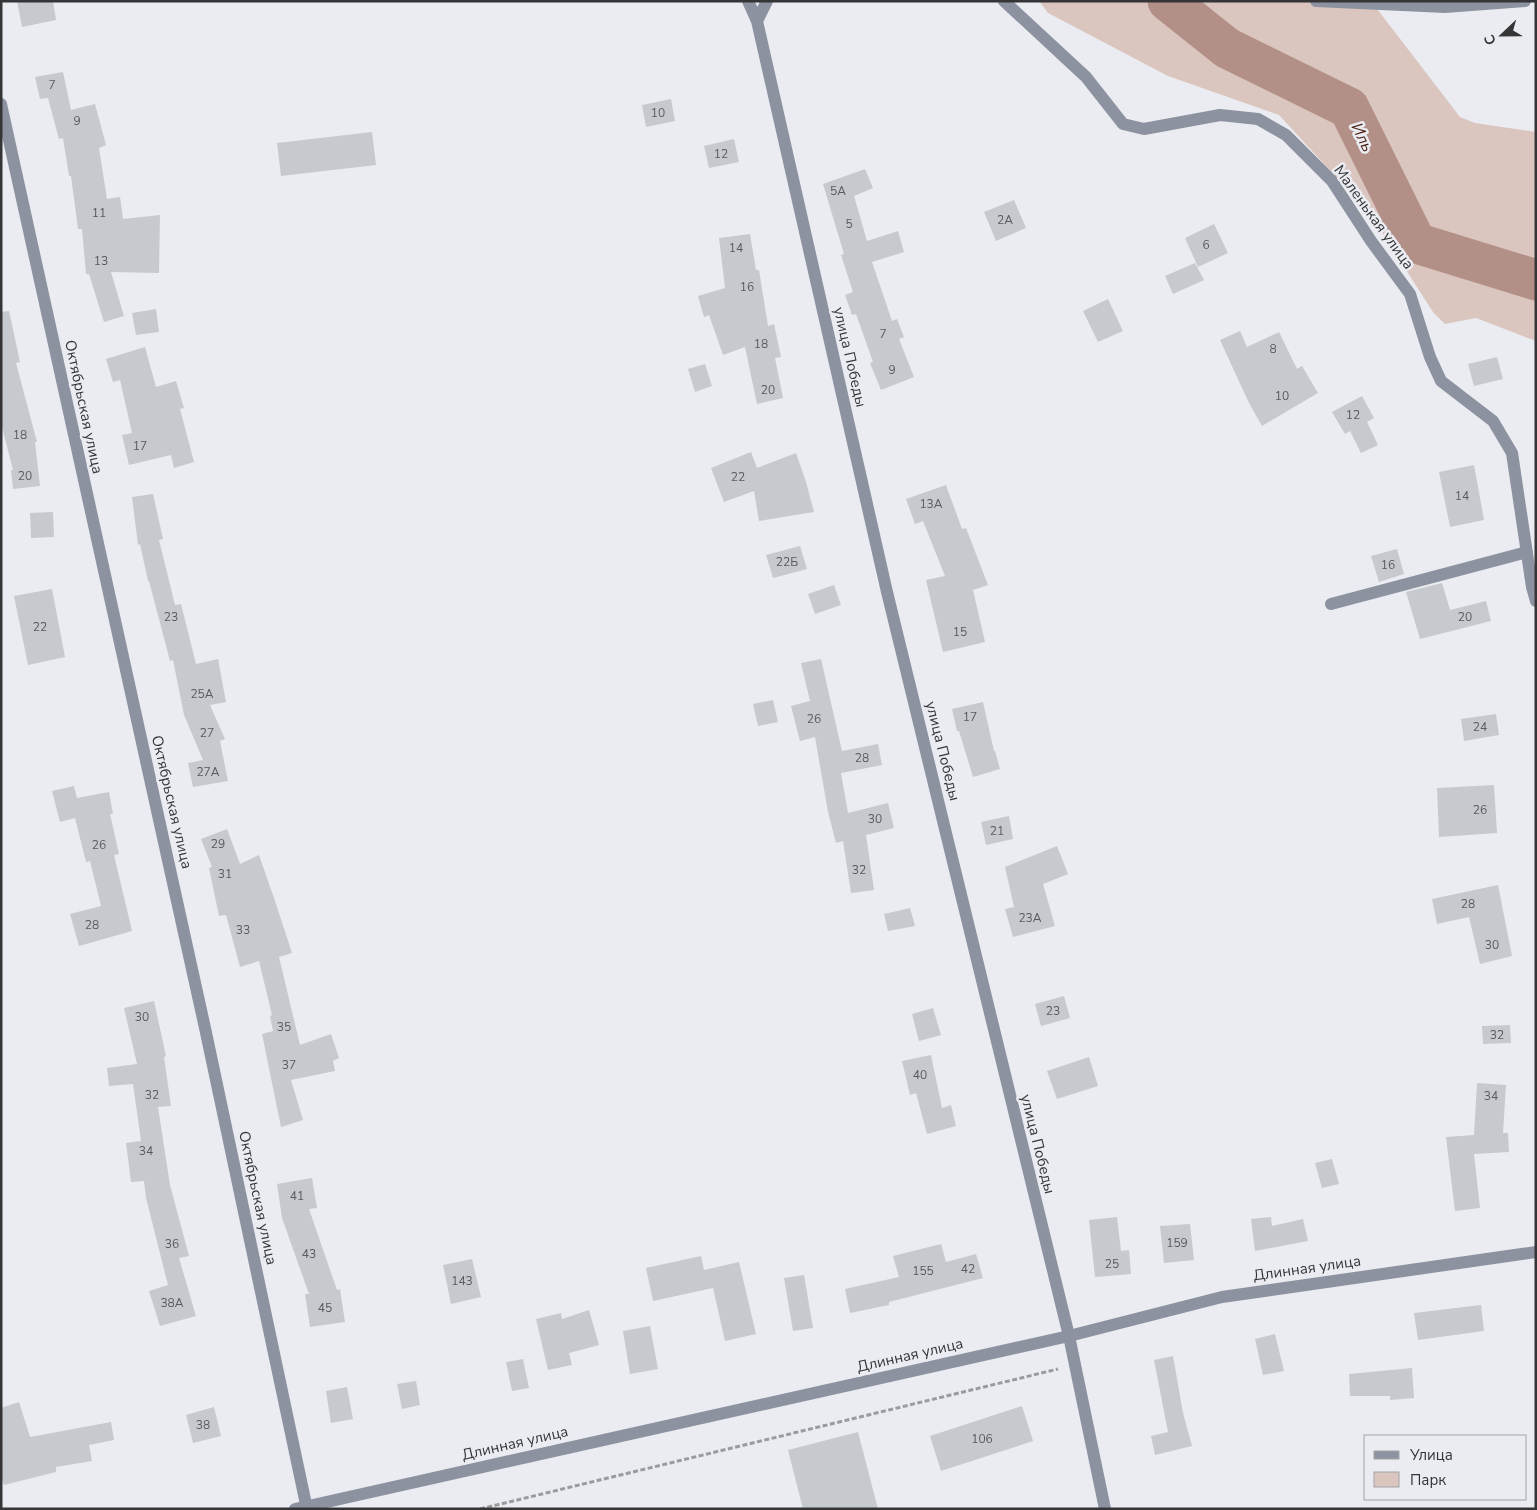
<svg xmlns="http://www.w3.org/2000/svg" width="1537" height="1510" font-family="'Nunito Sans',sans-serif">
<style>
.green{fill:#dbc5bf}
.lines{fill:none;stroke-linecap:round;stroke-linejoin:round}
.river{stroke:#b39087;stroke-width:41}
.building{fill:#c6c9cd}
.path{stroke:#9a9b9f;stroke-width:3;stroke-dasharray:5 2.5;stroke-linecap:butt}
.minor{stroke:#8c929f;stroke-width:12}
.labels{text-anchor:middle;stroke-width:5;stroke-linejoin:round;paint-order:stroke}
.number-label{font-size:12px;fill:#595a5c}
.street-label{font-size:15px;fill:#353537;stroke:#eaecf1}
.water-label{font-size:16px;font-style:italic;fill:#491b0f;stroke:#eaecf1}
</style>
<rect width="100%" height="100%" fill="#eaecf1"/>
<path class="green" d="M 1039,1 L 1371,1 L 1460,117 L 1475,123 L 1536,132 L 1536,341 L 1476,318 L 1445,324 L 1433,312 L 1370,214 L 1279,115 L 1168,76 L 1048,13 Z"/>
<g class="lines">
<path class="river" d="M 1168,1 L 1227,48 L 1349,108 L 1416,243 L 1536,280"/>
</g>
<path class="building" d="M 17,1 L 53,1 L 56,20 L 22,27 Z
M 63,72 L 71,110 L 95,104 L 106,145 L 99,148 L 107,199 L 120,197 L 123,219 L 160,215 L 159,273 L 111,272 L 124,316 L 104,322 L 89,274 L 86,274 L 82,229 L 78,229 L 71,176 L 69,176 L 63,138 L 59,139 L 48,98 L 40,99 L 35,77 Z
M 671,99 L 675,121 L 646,127 L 642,105 Z
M 372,132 L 376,165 L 281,176 L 277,143 Z
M 734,139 L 739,162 L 709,168 L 704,146 Z
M 865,169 L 873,188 L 854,196 L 867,241 L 898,231 L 904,252 L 872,262 L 892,321 L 897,319 L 904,337 L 899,339 L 914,377 L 881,390 L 870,363 L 873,362 L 856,314 L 852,315 L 845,295 L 853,292 L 841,255 L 844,254 L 823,184 Z
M 1014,200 L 1026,228 L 996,241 L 984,212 Z
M 1214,224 L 1228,253 L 1198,267 L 1185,238 Z
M 750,234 L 756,270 L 759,270 L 768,326 L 774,324 L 781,357 L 775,358 L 783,398 L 757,404 L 745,347 L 723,355 L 709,315 L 704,317 L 698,296 L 725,288 L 719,238 Z
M 1195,263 L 1204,280 L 1173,294 L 1165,276 Z
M 1108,299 L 1123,331 L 1098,342 L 1083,311 Z
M 156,309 L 159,332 L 136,335 L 132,313 Z
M 9,311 L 20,362 L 16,363 L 37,442 L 35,442 L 40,486 L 13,489 L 11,470 L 13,470 L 1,423 L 1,312 Z
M 1240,331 L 1247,347 L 1279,332 L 1297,369 L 1302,366 L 1318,393 L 1262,426 L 1249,403 L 1220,340 Z
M 145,347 L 156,387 L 176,381 L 184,408 L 180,409 L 194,462 L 174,468 L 171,455 L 129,465 L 122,435 L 132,433 L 120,380 L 113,382 L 106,359 Z
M 1497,357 L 1503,379 L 1474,386 L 1468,364 Z
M 705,364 L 712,386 L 695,392 L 688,369 Z
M 1362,396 L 1374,418 L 1367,422 L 1378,445 L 1361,453 L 1350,431 L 1345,434 L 1332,412 Z
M 751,452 L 757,468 L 796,453 L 806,482 L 814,512 L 759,521 L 754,491 L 724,502 L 711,468 Z
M 1474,465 L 1484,520 L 1450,527 L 1439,472 Z
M 946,485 L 962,529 L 966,528 L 988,585 L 973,590 L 985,642 L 943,652 L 926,580 L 945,576 L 923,521 L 915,524 L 906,499 Z
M 153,494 L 163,539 L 159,540 L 175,605 L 181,604 L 196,664 L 218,659 L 226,702 L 210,705 L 225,739 L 220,741 L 228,781 L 193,787 L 188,763 L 203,760 L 184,715 L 173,660 L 170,661 L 149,581 L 148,581 L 140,544 L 138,545 L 132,497 Z
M 53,512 L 54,537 L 31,538 L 30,513 Z
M 800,546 L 807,569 L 773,578 L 766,555 Z
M 1397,549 L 1404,574 L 1379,582 L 1371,556 Z
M 1442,583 L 1450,610 L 1486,601 L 1491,621 L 1420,639 L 1406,592 Z
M 834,585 L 841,605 L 815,614 L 808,594 Z
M 52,589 L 65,657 L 28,665 L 14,596 Z
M 821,659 L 842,751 L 878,744 L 882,765 L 841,773 L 848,813 L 888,803 L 894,828 L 866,835 L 874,890 L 851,893 L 843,841 L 836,843 L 828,812 L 815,737 L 800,741 L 791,706 L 810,701 L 801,663 Z
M 773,700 L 778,722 L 758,726 L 753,704 Z
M 983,702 L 994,751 L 995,751 L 1000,769 L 973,777 L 959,731 L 957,731 L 952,709 Z
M 1496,714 L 1499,735 L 1464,741 L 1461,719 Z
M 1494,785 L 1497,833 L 1439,837 L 1437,788 Z
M 74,786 L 77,798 L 109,792 L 113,814 L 110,814 L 119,854 L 114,855 L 132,931 L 79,946 L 70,914 L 101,906 L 90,861 L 86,862 L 75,818 L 60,822 L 52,791 Z
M 1009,816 L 1013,839 L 986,845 L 981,822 Z
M 227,829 L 240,864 L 259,855 L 275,901 L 292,953 L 279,957 L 300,1045 L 331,1034 L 339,1058 L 333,1061 L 335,1071 L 291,1080 L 303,1120 L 281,1127 L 262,1034 L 273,1031 L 270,1016 L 272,1015 L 259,961 L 240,967 L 226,915 L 219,916 L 209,868 L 212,867 L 201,839 Z
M 1057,846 L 1068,874 L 1043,884 L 1055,926 L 1013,937 L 1005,909 L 1014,907 L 1005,867 Z
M 1498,885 L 1512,956 L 1480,964 L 1469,917 L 1437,924 L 1432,899 Z
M 910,908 L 915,926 L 888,931 L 884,914 Z
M 1064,996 L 1070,1018 L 1041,1026 L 1035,1004 Z
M 154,1001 L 166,1056 L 164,1057 L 171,1106 L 158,1107 L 170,1185 L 189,1256 L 179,1258 L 196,1316 L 160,1326 L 149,1291 L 168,1285 L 146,1198 L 144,1181 L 131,1182 L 126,1143 L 141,1141 L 133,1084 L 109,1086 L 107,1068 L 137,1064 L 124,1008 Z
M 933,1008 L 941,1035 L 919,1041 L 912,1014 Z
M 1510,1025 L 1511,1043 L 1483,1044 L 1482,1026 Z
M 931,1055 L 942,1108 L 951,1105 L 956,1126 L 927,1134 L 916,1093 L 910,1095 L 902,1061 Z
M 1089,1057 L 1098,1086 L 1057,1099 L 1047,1071 Z
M 1477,1083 L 1506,1085 L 1503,1133 L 1508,1133 L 1509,1152 L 1474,1154 L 1480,1208 L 1455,1211 L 1446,1137 L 1474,1135 Z
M 1332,1159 L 1339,1184 L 1322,1188 L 1315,1163 Z
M 312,1178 L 317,1208 L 309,1209 L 337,1290 L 340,1289 L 345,1322 L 310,1327 L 305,1294 L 309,1294 L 282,1218 L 277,1184 Z
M 1117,1217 L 1121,1251 L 1129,1250 L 1131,1274 L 1095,1277 L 1089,1220 Z
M 1271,1217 L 1272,1226 L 1303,1219 L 1308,1241 L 1255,1251 L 1251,1219 Z
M 1190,1224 L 1194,1260 L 1164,1263 L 1160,1226 Z
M 941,1244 L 946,1262 L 976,1254 L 983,1278 L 889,1302 L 889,1305 L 850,1313 L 845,1289 L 899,1277 L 893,1256 Z
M 701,1256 L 704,1270 L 739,1262 L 756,1334 L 725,1341 L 713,1288 L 653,1301 L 646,1268 Z
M 472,1259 L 481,1297 L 451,1304 L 443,1265 Z
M 804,1275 L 813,1328 L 793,1331 L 784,1278 Z
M 1481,1305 L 1484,1331 L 1418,1340 L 1414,1313 Z
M 589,1310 L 599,1345 L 569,1353 L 572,1365 L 548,1370 L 536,1319 L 561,1313 L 562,1319 Z
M 650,1326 L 658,1369 L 630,1374 L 623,1331 Z
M 1275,1334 L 1284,1371 L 1263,1375 L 1255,1339 Z
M 1173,1356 L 1183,1413 L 1192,1446 L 1155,1455 L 1151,1436 L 1168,1432 L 1154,1360 Z
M 523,1359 L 529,1388 L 512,1391 L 506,1362 Z
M 1412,1368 L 1414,1398 L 1390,1400 L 1390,1396 L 1350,1396 L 1349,1374 Z
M 416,1381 L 420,1405 L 402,1409 L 397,1384 Z
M 347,1387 L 353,1419 L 331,1423 L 326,1391 Z
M 19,1402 L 30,1437 L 111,1422 L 114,1440 L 89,1445 L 92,1461 L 56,1467 L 56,1472 L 4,1485 L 1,1475 L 1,1408 Z
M 1022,1406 L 1033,1441 L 941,1471 L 930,1436 Z
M 214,1407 L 221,1436 L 193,1443 L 186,1415 Z
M 858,1432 L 878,1509 L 803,1509 L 788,1450 Z"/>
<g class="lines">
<path class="path" d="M 480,1509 L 1058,1369"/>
<path class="minor" d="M 748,1 L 757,21 L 887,592 L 1069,1336 L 1105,1509
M 1004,1 L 1086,77 L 1123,124 L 1144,129 L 1220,115 L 1258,119 L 1286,135 L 1332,181 L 1371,241 L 1410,294 L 1430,357 L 1441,381 L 1493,421 L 1512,453 L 1532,587 L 1536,601
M 1316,1 L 1445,7 L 1525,1
M 757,21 L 767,1
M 1,104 L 205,1028 L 307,1509
M 1331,604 L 1527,552
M 295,1509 L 1069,1336 L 1222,1297 L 1536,1252"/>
</g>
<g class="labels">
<g class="number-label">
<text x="52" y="89">7</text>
<text x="658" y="117">10</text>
<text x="77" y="125">9</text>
<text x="721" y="158">12</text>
<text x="838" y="195">5А</text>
<text x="99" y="217">11</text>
<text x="1005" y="224">2А</text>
<text x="849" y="228">5</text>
<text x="1206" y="249">6</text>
<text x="736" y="252">14</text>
<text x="101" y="265">13</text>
<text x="747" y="291">16</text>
<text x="883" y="338">7</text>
<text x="761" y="348">18</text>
<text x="1273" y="353">8</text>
<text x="892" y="374">9</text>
<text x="768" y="394">20</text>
<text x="1282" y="400">10</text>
<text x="1353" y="419">12</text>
<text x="20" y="439">18</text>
<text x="140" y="450">17</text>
<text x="25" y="480">20</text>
<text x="738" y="481">22</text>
<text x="1462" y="500">14</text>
<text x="931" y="508">13А</text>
<text x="787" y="566">22Б</text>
<text x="1388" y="569">16</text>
<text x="171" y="621">23</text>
<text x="1465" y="621">20</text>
<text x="40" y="631">22</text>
<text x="960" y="636">15</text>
<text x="202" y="698">25А</text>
<text x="970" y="721">17</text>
<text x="814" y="723">26</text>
<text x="1480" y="731">24</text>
<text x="207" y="737">27</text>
<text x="862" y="762">28</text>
<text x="208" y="776">27А</text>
<text x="1480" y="814">26</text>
<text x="875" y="823">30</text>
<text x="997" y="835">21</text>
<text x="218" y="848">29</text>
<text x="99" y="849">26</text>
<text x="859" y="874">32</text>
<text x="225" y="878">31</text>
<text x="1468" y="908">28</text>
<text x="1030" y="922">23А</text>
<text x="92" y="929">28</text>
<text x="243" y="934">33</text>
<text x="1492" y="949">30</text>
<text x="1053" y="1015">23</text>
<text x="142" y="1021">30</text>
<text x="284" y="1031">35</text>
<text x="1497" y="1039">32</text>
<text x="289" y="1069">37</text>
<text x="920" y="1079">40</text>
<text x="152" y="1099">32</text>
<text x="1491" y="1100">34</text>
<text x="146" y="1155">34</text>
<text x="297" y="1200">41</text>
<text x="1177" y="1247">159</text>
<text x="172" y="1248">36</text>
<text x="309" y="1258">43</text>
<text x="1112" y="1268">25</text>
<text x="968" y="1273">42</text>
<text x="923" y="1275">155</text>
<text x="462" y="1285">143</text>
<text x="172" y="1307">38А</text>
<text x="325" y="1312">45</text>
<text x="203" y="1429">38</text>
<text x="982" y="1443">106</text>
</g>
<g class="street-label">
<text transform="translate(1374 217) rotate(54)" y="5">Маленькая улица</text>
<text transform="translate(850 357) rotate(77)" y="5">улица Победы</text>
<text transform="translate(84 407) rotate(78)" y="5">Октябрьская улица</text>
<text transform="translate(943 751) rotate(76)" y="5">улица Победы</text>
<text transform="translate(172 802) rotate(77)" y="5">Октябрьская улица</text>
<text transform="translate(1038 1144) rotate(76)" y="5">улица Победы</text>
<text transform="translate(258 1198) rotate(78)" y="5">Октябрьская улица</text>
<text transform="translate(1307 1268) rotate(-8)" y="5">Длинная улица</text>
<text transform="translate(910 1355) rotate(-13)" y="5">Длинная улица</text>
<text transform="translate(515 1443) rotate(-13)" y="5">Длинная улица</text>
</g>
<g class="water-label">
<text transform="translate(1363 137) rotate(64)" y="6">Иль</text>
</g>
</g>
<rect width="1537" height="1510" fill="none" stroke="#353537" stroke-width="5"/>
<rect x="1364" y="1435" width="162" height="65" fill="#eaecf1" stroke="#a2a3a7"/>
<rect x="1374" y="1451" width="25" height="8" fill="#8c929f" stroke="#a2a3a7"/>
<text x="1410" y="1460" font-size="15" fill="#353537">Улица</text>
<rect x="1374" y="1472" width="25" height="15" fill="#dbc5bf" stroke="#a2a3a7"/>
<text x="1410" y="1485" font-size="15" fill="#353537">Парк</text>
<g transform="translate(1502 35) rotate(248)" stroke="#eaecf1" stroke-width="4" paint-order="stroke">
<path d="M0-4L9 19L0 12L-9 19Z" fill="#353537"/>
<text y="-8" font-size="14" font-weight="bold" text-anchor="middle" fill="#353537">С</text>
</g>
</svg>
